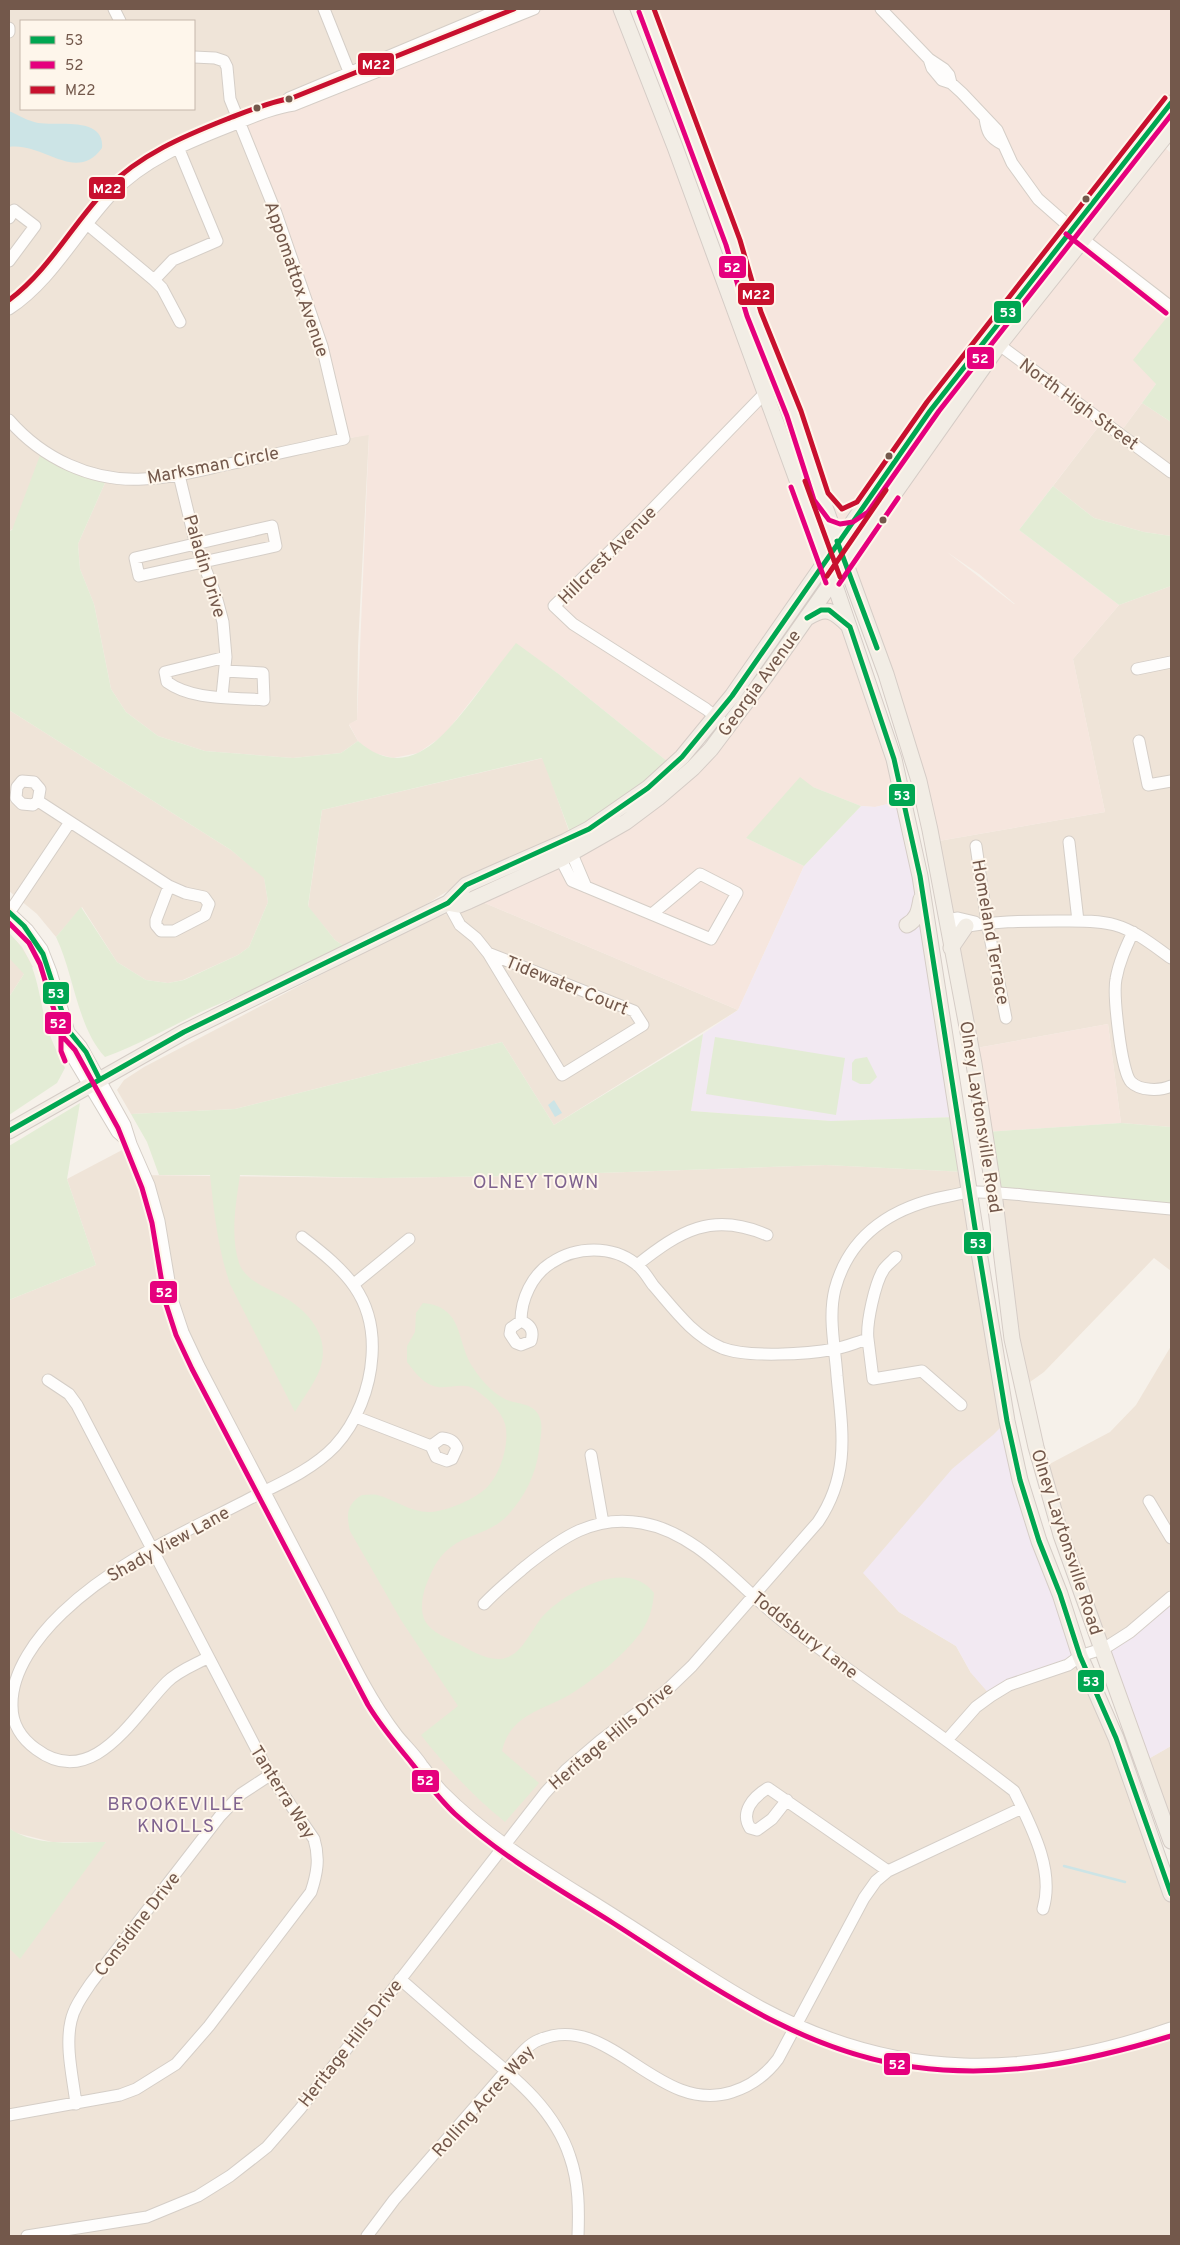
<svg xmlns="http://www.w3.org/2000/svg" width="1180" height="2245" font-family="Overpass,sans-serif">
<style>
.residential{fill:#efe4d8;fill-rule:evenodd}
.commercial{fill:#f6e6de;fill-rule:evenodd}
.education{fill:#f2e9f2}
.green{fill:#e3ecd5}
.water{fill:#cce4e6}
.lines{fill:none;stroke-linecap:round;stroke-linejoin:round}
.stream{stroke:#cce4e6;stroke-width:2.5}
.minor-casing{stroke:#d5cec7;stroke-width:13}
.major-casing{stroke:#d5ccc6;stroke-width:17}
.minor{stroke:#fefdfc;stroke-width:11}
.major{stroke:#f2ede5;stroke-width:15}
.bus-1-casing{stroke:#fef6eb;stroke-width:9}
.bus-2-casing{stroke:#fef6eb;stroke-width:9}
.bus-3-casing{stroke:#fef6eb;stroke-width:9}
.bus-1{stroke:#00a651;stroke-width:5}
.bus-2{stroke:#e5007d;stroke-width:5}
.bus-3{stroke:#c8102e;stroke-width:5}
.bus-dot{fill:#73584b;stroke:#fef6eb;stroke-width:2}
.labels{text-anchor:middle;stroke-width:4;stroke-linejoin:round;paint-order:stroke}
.street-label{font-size:18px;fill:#73584b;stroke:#fef6eb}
.neighbourhood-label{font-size:19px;letter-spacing:1px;fill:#7f638f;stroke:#fef6eb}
.line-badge{stroke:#fef6eb;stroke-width:2}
.badge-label{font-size:14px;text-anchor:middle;font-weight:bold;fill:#fff}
</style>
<rect width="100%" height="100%" fill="#f6f1ea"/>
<path class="residential" d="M 9,9 L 515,9 L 279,107 L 276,213 L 345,439 L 369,434 L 358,646 L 357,720 L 349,725 L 358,741 L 341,753 L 293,758 L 205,751 L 158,736 L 126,712 L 111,689 L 94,604 L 80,569 L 78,544 L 108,476 L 9,531 ZM 21,21 L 194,21 L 194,109 L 21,109 Z
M 1142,403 L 1171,422 L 1171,536 L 1144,532 L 1094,518 L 1053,486 L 1102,422 L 1119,434 Z
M 1171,586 L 1171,1127 L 1121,1123 L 1108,1024 L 971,1049 L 933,842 L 1105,812 L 1073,659 L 1119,605 Z
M 9,710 L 231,850 L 264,877 L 268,902 L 249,947 L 238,955 L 183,980 L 168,983 L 146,980 L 117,962 L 82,907 L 56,937 L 37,914 L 9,891 Z
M 543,758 L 570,834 L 446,892 L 351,951 L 335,940 L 308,907 L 322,810 Z
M 480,901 L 738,1010 L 554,1125 L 502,1042 L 235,1109 L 131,1114 L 117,1090 L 124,1080 L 144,1067 L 349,960 L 428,921 Z
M 9,933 L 22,947 L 33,967 L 24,974 L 9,997 Z
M 124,1149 L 137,1175 L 380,1178 L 512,1176 L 826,1165 L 966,1172 L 1007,1421 L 864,1573 L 899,1612 L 956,1646 L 971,1673 L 1080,1656 L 1171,1894 L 1171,2236 L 9,2236 L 9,1948 L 106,1842 L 52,1842 L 16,1833 L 9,1828 L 9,1300 L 96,1265 L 67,1179 Z
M 994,1193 L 1171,1209 L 1171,1271 L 1154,1258 L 1044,1372 L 1023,1387 Z
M 1171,1346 L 1171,1597 L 1105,1648 L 1042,1468 L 1110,1432 L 1136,1405 Z
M 1171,1746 L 1171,1841 L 1143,1762 Z"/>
<path class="commercial" d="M 515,9 L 621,9 L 826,559 L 673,766 L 560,675 L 516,644 L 444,735 L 418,753 L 393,758 L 370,752 L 358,741 L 349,724 L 357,720 L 369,435 L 344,439 L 322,346 L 240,122 Z
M 646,9 L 1171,9 L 1171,103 L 837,541 Z
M 1159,143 L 1171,153 L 1171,312 L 1165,319 L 1156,384 L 1119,434 L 1102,422 L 1019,530 L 1119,605 L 1073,659 L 1105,812 L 933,842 L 846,563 L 891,497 ZM 947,552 L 979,574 L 1015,604 L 1014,604 Z
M 833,580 L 905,800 L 875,807 L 861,806 L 813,787 L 746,838 L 804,866 L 738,1010 L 480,901 L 574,859 L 693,768 Z
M 1108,1024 L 1121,1123 L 985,1132 L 971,1049 Z"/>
<path class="education" d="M 905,800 L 958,1117 L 831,1121 L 691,1111 L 703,1034 L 738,1010 L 804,866 L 861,806 L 875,807 Z
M 1007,1421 L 1080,1656 L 991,1696 L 971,1673 L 956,1646 L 899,1612 L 863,1573 L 952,1469 L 993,1435 Z
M 1171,1597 L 1171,1746 L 1143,1762 L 1105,1648 Z"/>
<path class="green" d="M 1171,312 L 1171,422 L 1142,403 L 1156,384 L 1133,360 Z
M 42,450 L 108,476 L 78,544 L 80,569 L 94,604 L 111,689 L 126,712 L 158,736 L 205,751 L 293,758 L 341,753 L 358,741 C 408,784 444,736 474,698 C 488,679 502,661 516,643 L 560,675 L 673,766 L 572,838 L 542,758 L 322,810 L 308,906 L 335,940 L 351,951 C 305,970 258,987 212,1007 C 176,1023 142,1044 105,1057 C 77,1027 74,974 56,937 L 81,907 L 117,962 L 146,980 L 168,983 L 184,980 L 238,955 L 249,947 L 268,902 L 264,878 L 231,850 L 9,710 L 9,531 L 12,530 Z
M 1053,486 L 1094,518 L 1144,532 L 1171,536 L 1171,586 L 1119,605 L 1019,530 Z
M 800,777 L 813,787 L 861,806 L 804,866 L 746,838 Z
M 9,933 C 40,964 36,990 48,1029 C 52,1043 59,1055 65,1068 L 57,1083 L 9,1115 L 9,997 L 24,974 L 9,958 Z
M 703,1034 L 691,1111 L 831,1121 L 958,1117 L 966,1172 L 826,1165 L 512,1176 L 380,1178 L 240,1175 C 236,1203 230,1235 239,1263 C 245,1280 265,1287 280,1295 C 304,1307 328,1332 322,1361 C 319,1379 304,1396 295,1412 L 230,1284 C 218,1249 214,1212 210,1175 L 159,1175 L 147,1142 L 131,1114 L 235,1109 L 502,1042 L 554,1125 Z
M 715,1037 L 845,1058 L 836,1115 L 706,1094 Z
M 867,1057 L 877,1077 L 870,1084 L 860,1084 L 852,1080 L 852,1063 L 855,1059 Z
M 80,1103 L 67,1179 L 96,1265 L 9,1300 L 9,1146 Z
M 1121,1123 L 1171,1127 L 1171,1209 L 994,1193 L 986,1132 Z
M 423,1303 C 464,1307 456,1340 472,1366 C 480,1379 491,1391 503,1398 C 515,1405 533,1402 539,1416 C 544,1426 540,1439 539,1450 C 536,1475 524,1498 507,1516 C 491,1533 468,1534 451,1547 C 437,1557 431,1572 425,1588 C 422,1598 420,1611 425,1621 C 432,1633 447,1638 459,1644 C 475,1653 497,1667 515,1653 C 525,1645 534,1627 542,1617 C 565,1592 627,1557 654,1593 C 653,1606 650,1618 643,1629 C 628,1652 593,1681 569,1695 C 541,1711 510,1715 502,1751 L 539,1783 L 505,1822 C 473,1796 446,1767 421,1735 L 458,1706 L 401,1620 L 350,1531 C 346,1514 347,1504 362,1495 C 367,1495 373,1494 377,1495 C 396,1500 411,1513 431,1512 C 447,1511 479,1498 489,1485 C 501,1472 510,1442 505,1424 C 501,1410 487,1398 476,1390 C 462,1380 445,1392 431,1385 C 421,1381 414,1371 407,1362 L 407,1346 L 415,1332 L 416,1313 Z
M 9,1828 C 35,1847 75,1842 106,1842 L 20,1959 L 9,1948 Z"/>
<path class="water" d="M 9,111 C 18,115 28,121 38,123 C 58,126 105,116 102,148 C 76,184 43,142 9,147 Z
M 554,1100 L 562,1113 L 555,1117 L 548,1105 Z"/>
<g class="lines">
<path class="stream" d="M 1064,1866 L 1125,1882"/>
<g class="minor-casing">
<path id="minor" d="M 114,9 L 120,21
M 324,9 L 352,79
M 881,9 L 929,59 L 944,69 L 949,75 L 951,83
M 9,28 L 9,32
M 929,59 L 932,68 L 942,80 L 951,83 L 962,93 L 997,130 L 1012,163 L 1038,199 L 1088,243 L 1171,307
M 279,107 L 289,98 L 501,9
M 985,118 C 987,132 989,137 1002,144
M 9,218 L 14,210 L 35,226 L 9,261
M 87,224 L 154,280 L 162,288 L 180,322
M 154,280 L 173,260 L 217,241 L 178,147
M 9,309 C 52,281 77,231 112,194 C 145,159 190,142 233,125 C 253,117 273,108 294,105 L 534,9
M 994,341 L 1171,472
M 9,420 C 42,458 91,482 143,479 C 172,478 201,470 229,464 C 268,456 306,447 344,439 L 322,346 L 276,213 L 230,99 L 227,67 L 224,61 L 215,58 L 194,57
M 179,475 L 196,545 L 216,596 L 223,622 L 226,657 L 222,696
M 272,526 L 276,546 L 139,576 L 135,558 Z
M 1137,669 L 1171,662
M 225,671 L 263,673 L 264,700 C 234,697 193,701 167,682 L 165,672 L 226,657
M 721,721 L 706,709 L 573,624 L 554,606 L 639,523 L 765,393
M 1139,741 L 1148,785 L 1171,781
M 38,801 L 33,805 L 22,804 L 16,798 L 17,787 L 22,781 L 34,782 L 40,789 L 38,801 L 169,886 L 156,920 L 156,925 L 161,931 L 174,931 L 205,915 L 209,904 L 204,897 L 185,893 L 169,886
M 1069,842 L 1078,921
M 976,846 L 987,922 L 1006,1018
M 569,847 L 586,887
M 557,852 L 572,881 L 711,939 L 737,893 L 700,874 L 652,914
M 448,903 L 460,925 L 476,938 L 488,953 L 562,1075 L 643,1025 L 634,1011 L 488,953
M 9,912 L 28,930 L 42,949 L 51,972 L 69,1032 L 68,1050 L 117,1132 L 131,1144
M 9,913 L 70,822
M 946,920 L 958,918 L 975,922
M 958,928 C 992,921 1023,921 1058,921 C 1076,921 1098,920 1115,925 C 1136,931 1154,946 1171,958
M 1133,932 C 1126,947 1119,962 1116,979 C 1113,994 1121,1072 1131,1082 C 1140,1091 1160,1091 1171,1086
M 69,1032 L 81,1046 L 125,1125 L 131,1144 L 149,1185 L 159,1221 L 172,1299 L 183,1332 L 199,1366 C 239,1442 278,1517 317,1592 C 342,1640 364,1692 397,1735 C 405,1745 415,1754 422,1765 C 429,1773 434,1783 442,1791 C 494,1844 560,1880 622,1920 C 668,1949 713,1981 761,2007 C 898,2081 1027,2078 1171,2028
M 637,1265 C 680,1231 712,1211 767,1235
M 354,1284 L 409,1239
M 521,1321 L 511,1328 L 510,1334 L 516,1343 L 521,1345 L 531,1341 C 534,1331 531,1325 521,1321 C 521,1299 532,1275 551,1263 C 576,1246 612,1245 636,1264 C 643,1269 648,1278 653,1285 C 674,1309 692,1335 722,1348 C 748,1358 808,1354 835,1349 C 846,1347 857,1342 868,1339 L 873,1379 L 922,1371 L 961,1405
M 868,1339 C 866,1324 875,1282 884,1269 C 887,1265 892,1261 896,1257
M 356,1417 L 431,1446 L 442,1438 C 450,1439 454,1441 457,1448 L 452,1459 L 447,1461 L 436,1457 L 431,1446
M 591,1455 L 603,1523
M 1149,1501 L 1171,1538
M 484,1604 C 497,1590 512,1578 526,1566 C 561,1538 594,1514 642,1523 C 700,1533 740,1589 785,1623 C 861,1680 939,1733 1014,1791 C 1031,1826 1055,1870 1043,1909
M 207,1658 C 194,1665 178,1671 167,1682 C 134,1715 93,1792 36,1749 C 22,1739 12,1724 12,1706 C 11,1671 38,1636 62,1613 C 116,1561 186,1532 251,1498 C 281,1483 312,1470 335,1446 C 357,1422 370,1388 372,1356 C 376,1297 345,1270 302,1237
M 947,1740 L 976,1707 L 991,1696 L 1009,1685 L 1068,1665 L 1080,1656 L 1105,1648 L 1130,1632 L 1171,1597
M 787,1800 L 772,1819 L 757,1830 L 750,1828 C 740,1812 753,1797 768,1788 L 888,1871
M 400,1979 C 424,2000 448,2021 472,2042 C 510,2074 554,2107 570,2157 C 579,2183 579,2209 578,2236
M 76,2104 C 73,2078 65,2047 71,2021 C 74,2007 83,1995 91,1983 L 220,1816 L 241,1794 L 270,1775
M 9,2115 L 120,2095 L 136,2089 L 176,2064 L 209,2026 L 311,1892 C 317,1874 320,1858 314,1839 L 270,1775 L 77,1405 L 69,1394 L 48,1380
M 27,2236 L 147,2217 L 198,2196 L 230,2176 L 267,2147 L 300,2109 L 545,1793 L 566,1770 L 600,1741 L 666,1691 L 692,1666 L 818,1522 C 851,1473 842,1430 837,1376 C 835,1347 828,1317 835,1289 C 850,1233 895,1206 949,1196 C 956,1195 964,1192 971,1192 C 995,1191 1019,1195 1043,1197 C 1086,1201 1128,1205 1171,1209
M 367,2236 L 394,2200 L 506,2071 C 516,2060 526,2045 539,2040 C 609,2009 657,2116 732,2092 C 751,2086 766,2075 778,2059 L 864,1898 L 876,1881 L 888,1871 L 1022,1808"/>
</g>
<g class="major-casing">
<path id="major" d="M 621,9 L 675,147 L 826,559 L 894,759 L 920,876 L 975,1228 L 1007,1421 L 1020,1480 L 1039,1541 L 1060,1594 L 1080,1656 L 1116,1738 L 1171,1894
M 646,9 L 733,243 L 754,314 L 794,414 L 806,455 L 886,674 L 919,781 L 930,830 L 974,1064 L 994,1193 L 1012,1339 L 1036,1447 L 1061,1535 L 1171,1841
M 807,618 C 826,606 833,610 848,625
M 448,903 L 459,905 L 469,901 L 561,859 L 626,822 L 658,798 L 693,768 L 711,749 L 765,677 L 999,345 L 1171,129
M 907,925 C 918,919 919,910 921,899
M 951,948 L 966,926
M 9,1131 L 184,1032 L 448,903 L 466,885 L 566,841 L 589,829 L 648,788 L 682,757 L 732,696 L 930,411 L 1171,103"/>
</g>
<use href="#minor" class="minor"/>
<use href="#major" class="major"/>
<g class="bus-1-casing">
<path id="bus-1" d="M 837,541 L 877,648
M 807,618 L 821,610 L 829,610 L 850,627 L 894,759 L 920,876 L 975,1228 L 1007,1421 L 1020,1480 L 1039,1541 L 1060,1594 L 1080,1656 L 1116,1738 L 1171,1894
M 9,912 L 24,926 L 43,954 L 68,1030 L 86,1052 L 99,1078
M 9,1131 L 184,1032 L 448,903 L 466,885 L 589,829 L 648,788 L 682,757 L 732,696 L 930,411 L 1171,103"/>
</g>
<g class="bus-2-casing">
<path id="bus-2" d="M 639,12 L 726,245 L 747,316 L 787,416 L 814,500 L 829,520 L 840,524 L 853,522 L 868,512 L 939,411 L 1171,115
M 1066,234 L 1166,313
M 791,487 L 826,583
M 839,584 L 898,498
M 9,923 L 29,943 L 40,964 L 61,1033 L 61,1051 L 65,1061
M 63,1037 L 75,1050 L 118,1128 L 142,1188 L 152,1223 L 165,1301 L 176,1335 L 192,1369 L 368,1705 C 380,1725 395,1743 410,1761 C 425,1780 438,1798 455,1814 C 502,1857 559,1889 613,1923 C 707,1983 800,2052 914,2067 C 1004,2079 1085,2062 1171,2036"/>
</g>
<g class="bus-3-casing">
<path id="bus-3" d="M 654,9 L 740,240 L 761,312 L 801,411 L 828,493 L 842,509 L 857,502 L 927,402 L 1165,98
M 9,300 C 49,270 72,225 106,189 C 139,155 184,136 227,119 C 248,111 269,102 292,98 L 514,9
M 805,481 L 840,577
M 827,576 L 886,490"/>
</g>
<use href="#bus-1" class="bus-1"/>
<use href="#bus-2" class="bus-2"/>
<use href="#bus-3" class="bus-3"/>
</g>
<g class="bus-dot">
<circle cx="289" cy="99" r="4.5"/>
<circle cx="257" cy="108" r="4.5"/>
<circle cx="1086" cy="199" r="4.5"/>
<circle cx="889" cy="456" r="4.5"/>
<circle cx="883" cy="520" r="4.5"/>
</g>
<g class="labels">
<g class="street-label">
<text transform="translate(297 279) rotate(71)" y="6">Appomattox Avenue</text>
<text transform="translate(1079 404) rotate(36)" y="6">North High Street</text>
<text transform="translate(213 465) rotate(-11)" y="6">Marksman Circle</text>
<text transform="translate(607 555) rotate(-45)" y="6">Hillcrest Avenue</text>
<text transform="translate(205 566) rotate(73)" y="6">Paladin Drive</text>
<text transform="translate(759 683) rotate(-54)" y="6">Georgia Avenue</text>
<text transform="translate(991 932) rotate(80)" y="6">Homeland Terrace</text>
<text transform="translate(567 985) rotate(22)" y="6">Tidewater Court</text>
<text transform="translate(981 1117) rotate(81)" y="6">Olney Laytonsville Road</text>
<text transform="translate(1067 1542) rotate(72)" y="6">Olney Laytonsville Road</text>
<text transform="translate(168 1544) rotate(-29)" y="6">Shady View Lane</text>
<text transform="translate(805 1635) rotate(38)" y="6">Toddsbury Lane</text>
<text transform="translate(611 1736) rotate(-40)" y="6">Heritage Hills Drive</text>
<text transform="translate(283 1792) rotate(58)" y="6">Tanterra Way</text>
<text transform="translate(137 1924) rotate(-52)" y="6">Considine Drive</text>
<text transform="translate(350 2043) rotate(-52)" y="6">Heritage Hills Drive</text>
<text transform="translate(483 2101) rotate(-48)" y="6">Rolling Acres Way</text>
</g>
<g class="neighbourhood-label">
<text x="536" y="1188">OLNEY TOWN</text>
<text x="176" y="1810">BROOKEVILLE<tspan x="176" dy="22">KNOLLS</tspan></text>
</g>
</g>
<g class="line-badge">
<rect x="357" y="52" width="38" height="24" rx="5" fill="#c8102e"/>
<rect x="88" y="176" width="38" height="24" rx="5" fill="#c8102e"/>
<rect x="718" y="255" width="29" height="24" rx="5" fill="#e5007d"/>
<rect x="737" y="282" width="38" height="24" rx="5" fill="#c8102e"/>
<rect x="993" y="300" width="29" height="24" rx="5" fill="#00a651"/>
<rect x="966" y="346" width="29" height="24" rx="5" fill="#e5007d"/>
<rect x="888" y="783" width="28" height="24" rx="5" fill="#00a651"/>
<rect x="42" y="981" width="28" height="24" rx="5" fill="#00a651"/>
<rect x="44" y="1011" width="28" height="24" rx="5" fill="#e5007d"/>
<rect x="963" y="1231" width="29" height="24" rx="5" fill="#00a651"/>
<rect x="149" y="1280" width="29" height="24" rx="5" fill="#e5007d"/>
<rect x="1077" y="1669" width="28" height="24" rx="5" fill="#00a651"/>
<rect x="411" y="1769" width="29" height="24" rx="5" fill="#e5007d"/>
<rect x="883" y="2052" width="28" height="24" rx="5" fill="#e5007d"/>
</g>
<g class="badge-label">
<text x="376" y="69">M22</text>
<text x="107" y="193">M22</text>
<text x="732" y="272">52</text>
<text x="756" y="299">M22</text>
<text x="1008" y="317">53</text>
<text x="980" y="363">52</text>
<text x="902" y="800">53</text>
<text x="56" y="998">53</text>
<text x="58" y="1028">52</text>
<text x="978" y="1248">53</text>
<text x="164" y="1297">52</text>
<text x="1091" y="1686">53</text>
<text x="425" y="1785">52</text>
<text x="897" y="2069">52</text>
</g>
<rect width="1180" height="2245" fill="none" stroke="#73584b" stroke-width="20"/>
<rect x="20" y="20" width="175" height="90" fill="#fef6eb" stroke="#c6b7ab"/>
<rect x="30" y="36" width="25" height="8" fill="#00a651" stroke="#c6b7ab"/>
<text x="65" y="45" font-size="15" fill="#73584b">53</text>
<rect x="30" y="61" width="25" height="8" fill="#e5007d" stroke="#c6b7ab"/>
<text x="65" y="70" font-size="15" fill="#73584b">52</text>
<rect x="30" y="86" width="25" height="8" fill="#c8102e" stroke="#c6b7ab"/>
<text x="65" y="95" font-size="15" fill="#73584b">M22</text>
</svg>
